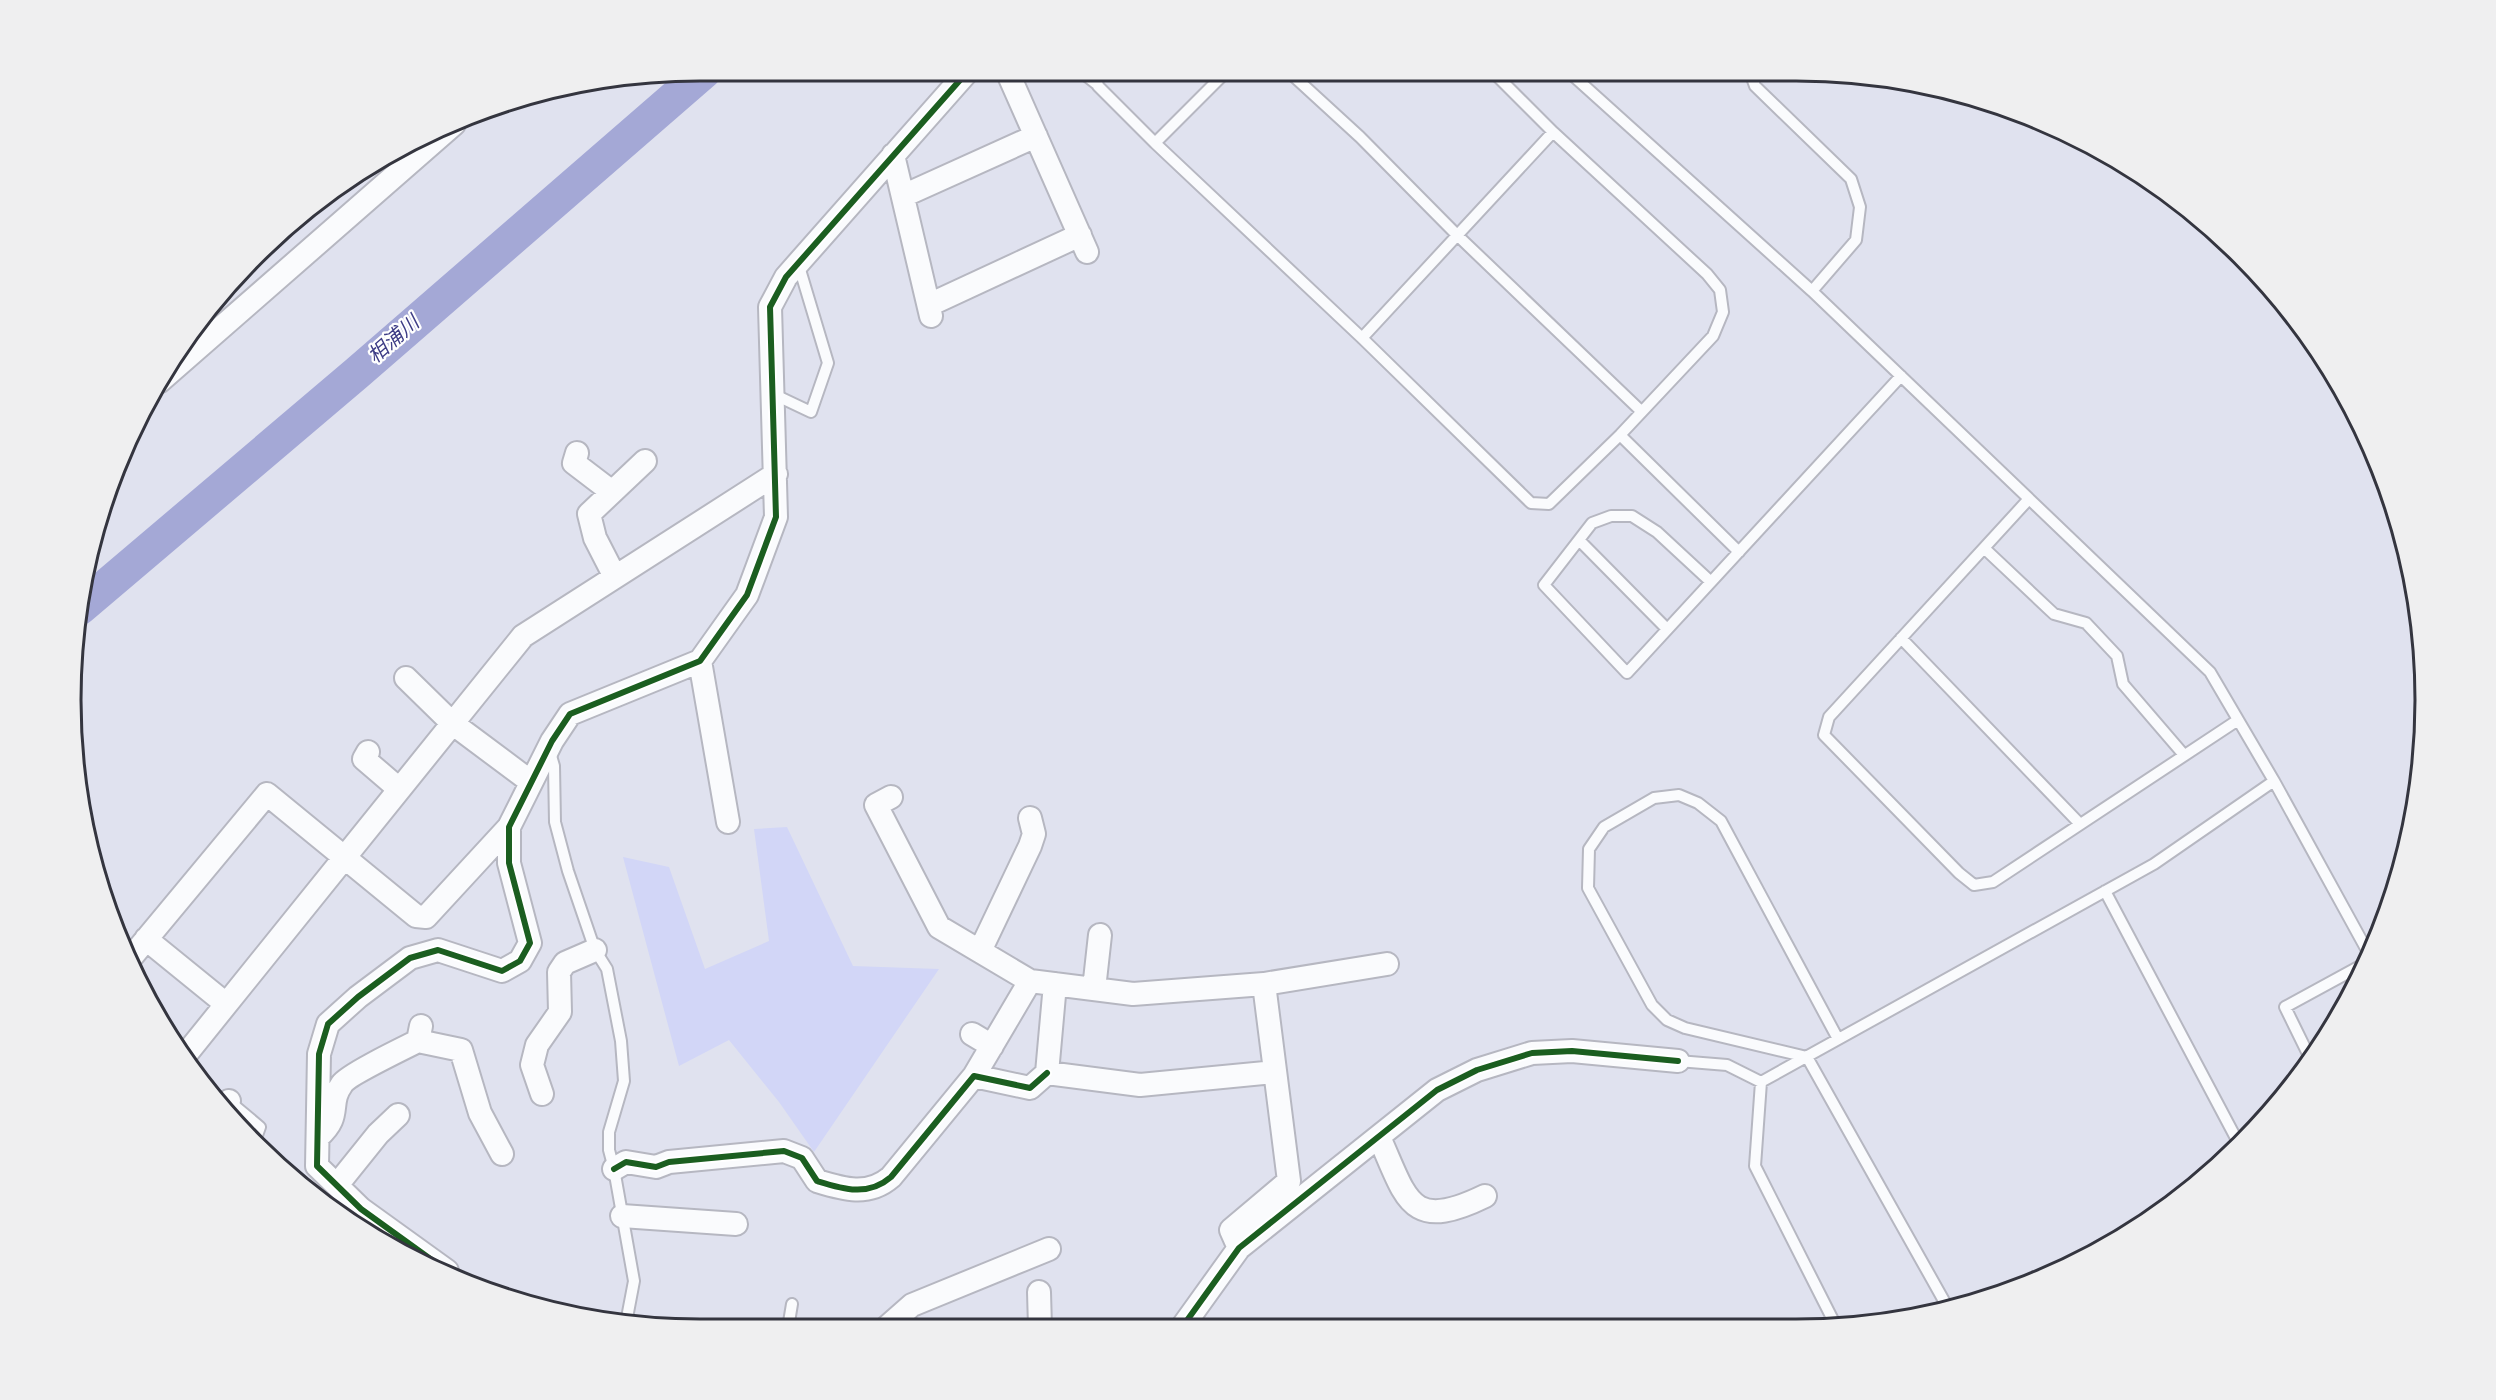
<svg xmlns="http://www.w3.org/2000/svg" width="2496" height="1400" font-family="Helvetica,'Noto Sans JP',sans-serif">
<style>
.green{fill:#d2d6f7}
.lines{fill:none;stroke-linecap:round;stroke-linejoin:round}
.river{stroke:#a4a8d6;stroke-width:34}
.service-casing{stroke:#b6b7c1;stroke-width:14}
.minor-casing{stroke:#b6b7c1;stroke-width:26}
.service{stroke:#fafbfd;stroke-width:10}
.minor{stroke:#fafbfd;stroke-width:22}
.cycleway-casing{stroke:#fff;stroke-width:10}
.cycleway{stroke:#1b5e20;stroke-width:6}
.labels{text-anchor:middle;stroke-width:4.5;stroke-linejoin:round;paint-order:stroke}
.water-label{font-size:20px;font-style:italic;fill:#3e3d86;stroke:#fff}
.rim{fill:none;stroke:#34353f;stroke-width:3}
</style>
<rect width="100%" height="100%" fill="#e0e2ef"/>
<path class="green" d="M 787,827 L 853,966 L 939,969 L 814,1152 L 779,1102 L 729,1040 L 679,1066 L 623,857 L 669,867 L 705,969 L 769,941 L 754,829 Z"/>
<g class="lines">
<path class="river" d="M 80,608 L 357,373 L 705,71"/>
<g class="service-casing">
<path id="service" d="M 1080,71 L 1098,85
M 1094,71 L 1098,86 L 1155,143 L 1362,338 L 1531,503 L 1549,504 L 1620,435 L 1713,336 L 1723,312 L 1720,290 L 1707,274 L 1553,132 L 1492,71
M 1288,71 L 1360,137 L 1456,234 L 1641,411
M 1569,72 L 1812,291 L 2210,672 L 2274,781 L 2369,954
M 1750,72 L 1755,86 L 1851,179 L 1860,207 L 1856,240 L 1812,291
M 1155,143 L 1227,71
M 1362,338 L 1553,132
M 773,394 L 811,412 L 828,363 L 798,263
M 1620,435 L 1739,552
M 2028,500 L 1829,717 L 1824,735 L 1959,873 L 1974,885 L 1993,882 L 2238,720
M 1579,540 L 1667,629
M 1984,548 L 2054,614 L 2086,623 L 2117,656 L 2123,684 L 2184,755
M 1711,582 L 1657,532 L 1632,516 L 1611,516 L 1592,523 L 1544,585 L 1627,673 L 1901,376
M 1901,638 L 2080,824
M 549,749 L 554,766 L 555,822 L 568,871 L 595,950 L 607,969 L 621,1041 L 624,1081 L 609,1132 L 609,1150 L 614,1169 L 634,1281 L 626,1323
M 2105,891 L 2238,1142
M 1838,1039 L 1721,821 L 1698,803 L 1679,795 L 1654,798 L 1604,827 L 1589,849 L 1588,888 L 1652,1005 L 1667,1020 L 1685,1028 L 1807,1057 L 1948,1308
M 2310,1058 L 2285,1007 L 2364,964
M 1678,1061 L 1727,1065 L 1761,1082 L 2154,864 L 2274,781
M 1761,1082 L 1755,1166 L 1835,1324
M 229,1101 L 260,1127 L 255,1141
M 788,1328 L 792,1304"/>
</g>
<g class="minor-casing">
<path id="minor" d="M 1007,71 L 1087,252
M 893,155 L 931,316
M 903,196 L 1036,136
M 929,305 L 1080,235
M 160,381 L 454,124
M 577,453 L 574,463 L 612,492
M 615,577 L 595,538 L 589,514 L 645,461
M 700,661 L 728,822
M 406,678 L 452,723 L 531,782
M 368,752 L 364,759 L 399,789
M 891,797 L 876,805 L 939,927 L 1030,981 L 1133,994 L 1264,984
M 146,939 L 226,1004
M 980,951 L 1030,846 L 1034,834 L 1030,818
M 129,960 L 267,794 L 416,916 L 426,917 L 509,827
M 1055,984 L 1047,1073 L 1140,1085 L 1275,1072
M 1094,989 L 1100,935
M 972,1034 L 992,1046
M 418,1041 L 461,1050 L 480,1113 L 502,1154
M 183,1058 L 523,636 L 776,474
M 974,1076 L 1030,981
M 542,1094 L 532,1065 L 537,1045 L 560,1012 L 559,972 L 565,963 L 595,950
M 222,1109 L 229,1101
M 318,1137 C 343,1115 327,1105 342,1084 C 348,1075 404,1048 418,1041 L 421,1026
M 1379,1137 C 1407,1199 1409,1233 1485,1196
M 614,1169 L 626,1162 L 656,1167 L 669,1162 L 784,1151 L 802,1158 L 817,1181 C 843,1189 868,1197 891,1177 L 974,1076 L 1030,1088 L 1047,1073
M 337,1185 L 378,1134 L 398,1115
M 622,1216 L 736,1224
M 1239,1248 L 1231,1230 L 1289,1181 L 1264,984 L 1387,964
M 447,1271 L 361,1209 L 317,1166 L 319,1054 L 328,1024 L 358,997 L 410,958 L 438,950 L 502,971 L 520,961 L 530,943 L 509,863 L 509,827 L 552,741 L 570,714 L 700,661 L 747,595 L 776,517 L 770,307 L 786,277 L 968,71
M 1039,1292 L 1040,1327
M 1183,1326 L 1239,1248 L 1437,1090 L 1477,1070 L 1532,1053 L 1572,1051 L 1678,1061
M 887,1327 L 912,1305 L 1049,1249"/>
</g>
<use href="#service" class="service"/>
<use href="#minor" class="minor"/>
<g class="cycleway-casing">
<path id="cycleway" d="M 614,1169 L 626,1162 L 656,1167 L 669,1162 L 784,1151 L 802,1158 L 817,1181 C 843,1189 868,1197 891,1177 L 974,1076 L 1030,1088 L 1047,1073
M 447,1271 L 361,1209 L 317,1166 L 319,1054 L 328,1024 L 358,997 L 410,958 L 438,950 L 502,971 L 520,961 L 530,943 L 509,863 L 509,827 L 552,741 L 570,714 L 700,661 L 747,595 L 776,517 L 770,307 L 786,277 L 968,71
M 1183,1326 L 1239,1248 L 1437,1090 L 1477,1070 L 1532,1053 L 1572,1051 L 1678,1061"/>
</g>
<use href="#cycleway" class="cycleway"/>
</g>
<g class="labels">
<g class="water-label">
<text transform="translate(393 339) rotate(-41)" y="7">相浦川</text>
</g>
</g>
<path d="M0 0H2496V1400H0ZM700 81H1796A619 619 0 0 1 2415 700V700A619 619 0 0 1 1796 1319H700A619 619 0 0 1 81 700V700A619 619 0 0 1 700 81Z" fill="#efeff0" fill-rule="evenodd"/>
<path class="rim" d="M700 81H1796A619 619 0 0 1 2415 700V700A619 619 0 0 1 1796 1319H700A619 619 0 0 1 81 700V700A619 619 0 0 1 700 81Z"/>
</svg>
